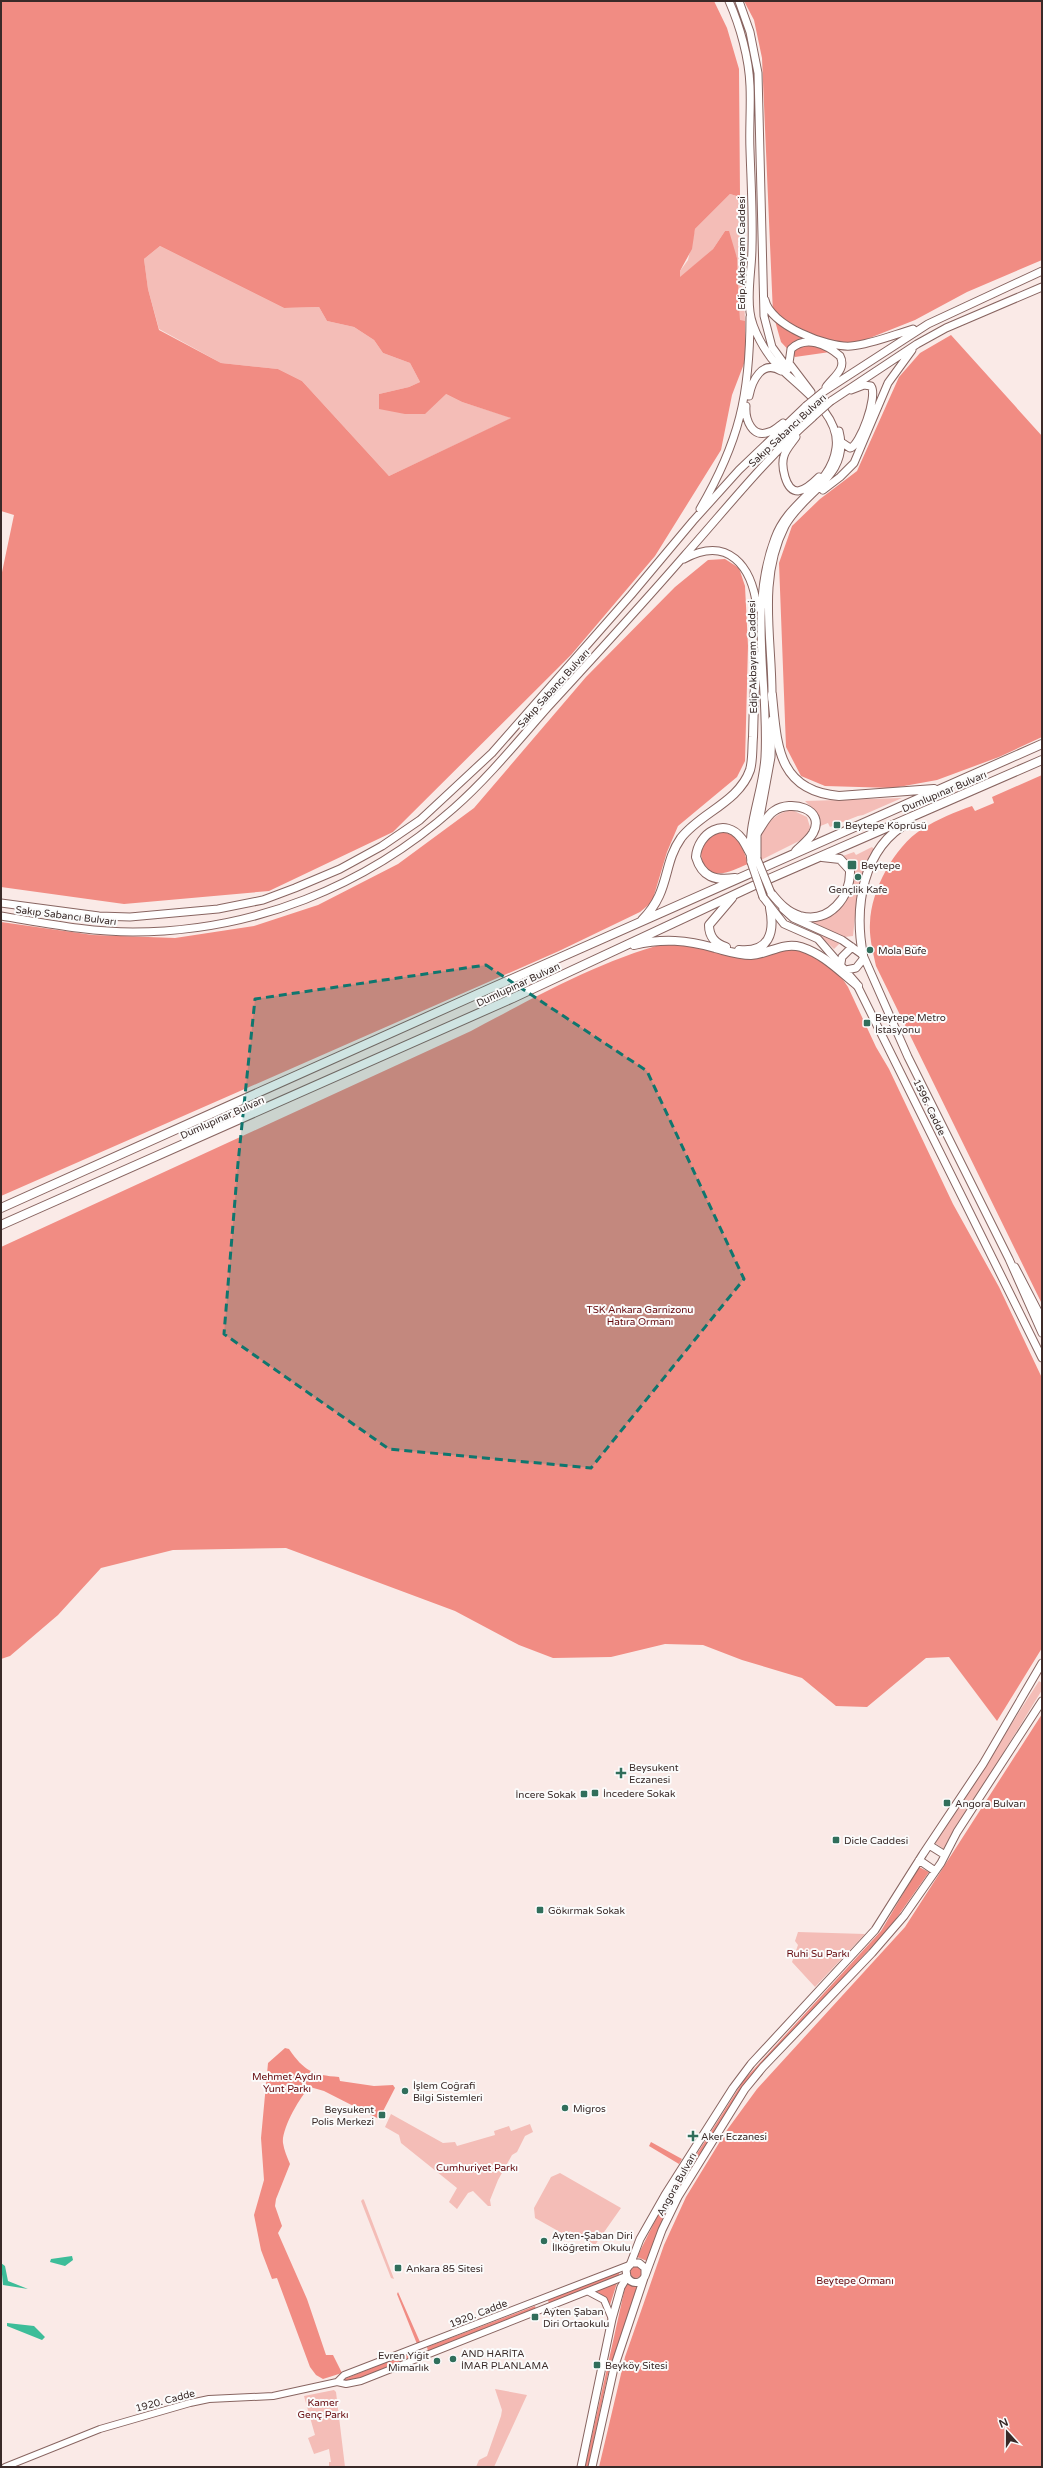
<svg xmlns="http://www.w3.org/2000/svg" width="1043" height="2468" font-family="'Varela Round',sans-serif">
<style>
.green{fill:#f4bdb7}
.forest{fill:#f18c83;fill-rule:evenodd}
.water{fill:#3dbd99}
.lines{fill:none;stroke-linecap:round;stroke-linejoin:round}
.secondary-casing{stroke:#886561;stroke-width:8}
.primary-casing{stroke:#886561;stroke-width:9}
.highway-casing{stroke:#886561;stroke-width:10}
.secondary{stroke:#fff;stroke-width:6}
.primary{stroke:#fff;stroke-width:7}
.highway{stroke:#fff;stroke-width:8}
.primary-bridge-casing{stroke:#886561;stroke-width:9;stroke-linecap:butt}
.primary-bridge{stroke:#fff;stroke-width:7}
.marked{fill:#0f766e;fill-opacity:0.2;stroke:#0f766e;stroke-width:3;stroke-dasharray:8 5;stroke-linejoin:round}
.poi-dot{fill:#306e5b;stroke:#fbfbfb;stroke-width:1.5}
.labels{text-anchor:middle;stroke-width:4;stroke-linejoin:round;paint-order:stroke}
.street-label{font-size:10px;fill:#392a28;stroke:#fbfbfb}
.poi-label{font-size:10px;fill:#392a28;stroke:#fbfbfb;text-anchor:start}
.park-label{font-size:10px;fill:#64080c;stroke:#fbfbfb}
</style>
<rect width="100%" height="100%" fill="#faeae7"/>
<path class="green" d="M 730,194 L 740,197 L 745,321 L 740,321 L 737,258 L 725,231 L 713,249 L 680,278 L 680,271 L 688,260 L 695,229 Z
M 160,246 L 284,308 L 319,307 L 327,321 L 354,327 L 374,340 L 383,353 L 410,363 L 420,382 L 409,387 L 379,394 L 446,394 L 462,402 L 512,418 L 389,476 L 302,381 L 278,369 L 221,363 L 159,329 L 148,289 L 144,259 Z
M 902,798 L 863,815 L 858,816 L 830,827 L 828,823 L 818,827 L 814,810 L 805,801 Z
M 792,810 L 807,817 L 810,827 L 807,837 L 761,860 C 755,836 768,814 792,810 Z
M 872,847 L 874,849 L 858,889 L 853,936 L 844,937 L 808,920 C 841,908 844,910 852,874 L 840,857 L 854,852 L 856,855 Z
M 767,892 L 790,920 L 841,942 L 834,949 L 815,931 L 792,922 L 779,910 Z
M 1039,1681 L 1042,1683 L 1042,1690 L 944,1849 L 935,1843 Z
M 798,1932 L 865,1934 L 815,1987 L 792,1962 L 798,1945 L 795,1941 Z
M 391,2114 L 443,2143 L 455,2142 L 457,2146 L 495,2135 L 494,2131 L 509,2126 L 511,2131 L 530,2124 L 533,2132 L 525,2136 L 517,2152 L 512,2155 L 498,2180 L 490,2200 L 491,2206 L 488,2206 L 473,2191 L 468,2193 L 457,2209 L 449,2202 L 457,2188 L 401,2143 L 399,2135 L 385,2127 Z
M 560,2173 L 621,2208 L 595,2245 L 570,2231 L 567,2236 L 535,2218 L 534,2208 L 551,2177 Z
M 363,2199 L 364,2200 L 394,2279 L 391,2278 L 361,2201 Z
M 495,2389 L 527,2395 L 494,2467 L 476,2467 L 479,2460 L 487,2456 L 501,2416 L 502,2410 Z
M 334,2390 L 336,2392 L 345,2467 L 329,2467 L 329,2462 L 331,2462 L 329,2449 L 314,2454 L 308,2438 L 315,2435 L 304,2396 Z"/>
<path class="forest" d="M 1,1 L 714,1 L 727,28 L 739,69 L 740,197 L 730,194 L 695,229 L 692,249 L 680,271 L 680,277 L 713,249 L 725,231 L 729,231 L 737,258 L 740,320 L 745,321 L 745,361 L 732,395 L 721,450 L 655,556 L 571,655 L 393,832 L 269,891 L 124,904 L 1,887 L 1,577 L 14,515 L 1,511 ZM 160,246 L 284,308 L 319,307 L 327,321 L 354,327 L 374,340 L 383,353 L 410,363 L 420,382 L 409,387 L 379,394 L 379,409 L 405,414 L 425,414 L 446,394 L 462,402 L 511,418 L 389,476 L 302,381 L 278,369 L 221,363 L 159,330 L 148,289 L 144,259 Z
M 744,1 L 1042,1 L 1042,260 L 967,292 L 915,320 L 837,351 L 795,357 L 781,342 L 773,314 L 762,58 L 754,20 Z
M 951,335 L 1042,436 L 1042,737 L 999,757 L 937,780 L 893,788 L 825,786 L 801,776 L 786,747 L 779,563 L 792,526 L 820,499 L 857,471 L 899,377 L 920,353 Z
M 725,559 L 739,568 L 745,586 L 748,646 L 745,761 L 737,777 L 678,826 L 667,852 L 652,902 L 640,912 L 559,951 L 1,1196 L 1,922 L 93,935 L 175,938 L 254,926 L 318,905 L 398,864 L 474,808 L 586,677 L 675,587 L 708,560 Z
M 1042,775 L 1042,1304 L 876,966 C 873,952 869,937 870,923 C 871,890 894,847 922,829 C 938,819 955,812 972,806 L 975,811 L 994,803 L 992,797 Z
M 722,832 C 740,835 743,848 748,864 C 733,870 721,878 705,870 C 698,851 698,836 722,832 Z
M 676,941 L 731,955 L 794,949 L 810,952 L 840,975 L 848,987 L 876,1047 L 889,1069 L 953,1204 L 999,1287 L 1042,1378 L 1042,1648 L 997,1721 L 949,1657 L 926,1658 L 867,1707 L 836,1706 L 802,1678 L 742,1660 L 703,1645 L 665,1644 L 611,1657 L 553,1658 L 519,1645 L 455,1611 L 286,1548 L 173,1550 L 101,1568 L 58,1615 L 10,1656 L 1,1659 L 1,1247 L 471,1031 C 533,998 608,956 676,941 Z
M 1042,1714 L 1042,2467 L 599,2467 L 625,2357 L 664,2245 L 686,2197 L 727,2130 L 757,2089 L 905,1927 Z
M 919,1867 L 929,1872 L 891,1926 L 746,2082 L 673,2197 L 647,2261 L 637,2257 L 658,2215 L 744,2080 L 881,1931 Z
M 285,2048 L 289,2049 C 304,2071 313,2075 339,2077 L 340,2081 L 374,2086 L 393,2085 L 395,2088 L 379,2119 L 324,2091 L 310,2087 C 300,2096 281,2130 283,2143 C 284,2150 287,2157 290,2164 L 276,2199 L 275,2206 L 282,2226 L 278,2233 L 307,2299 L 326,2355 L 333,2355 L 342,2373 L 323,2379 L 316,2375 L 310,2367 L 277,2278 L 272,2279 L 261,2250 L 254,2215 L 264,2180 L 261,2138 L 268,2063 Z
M 651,2142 L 682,2159 L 679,2164 L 649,2146 Z
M630 2272a6 6 0 1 1 12 0a6 6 0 1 1-12 0Z
M 620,2271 L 618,2277 L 549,2304 L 548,2300 Z
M 617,2283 L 610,2305 L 605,2297 L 596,2291 Z
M 626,2283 L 637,2287 L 608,2374 L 588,2467 L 585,2467 Z
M 398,2292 L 420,2342 L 417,2344 L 397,2294 Z
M 535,2306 L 536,2309 L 428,2351 L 427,2347 Z
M 412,2352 L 415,2353 L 415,2357 L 363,2378 L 343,2382 L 342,2380 Z"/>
<path class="water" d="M 72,2256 L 73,2260 L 65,2266 L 50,2262 L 51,2259 Z
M 1,2263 L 5,2266 L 8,2281 L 28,2289 L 3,2285 Z
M 7,2323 L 34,2326 L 45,2337 L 42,2340 L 7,2326 Z"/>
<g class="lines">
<g class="secondary-casing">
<path id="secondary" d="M 589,2292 L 604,2300 L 612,2319
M 337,2382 L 344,2375 L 629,2265
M 5,2467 L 100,2429 L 190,2403 L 209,2399 L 273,2396 L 337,2382 L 346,2384 L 361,2381 L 626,2276"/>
</g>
<g class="primary-casing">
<path id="primary" d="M 729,1 C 740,26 749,58 750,86 C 751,107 749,129 750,150 C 751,182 753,215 752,247 C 752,268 747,291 750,312 C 752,329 765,352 777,365 C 798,387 841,413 836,448 C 831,487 789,499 775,538 C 748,609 769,683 765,757 C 763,792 746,826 751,862
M 739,1 L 750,32 L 758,73 L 764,316 L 772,347 L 788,369
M 765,300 C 770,325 827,348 851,346 C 872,344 893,335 913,329
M 811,392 L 789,363 L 791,349 C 806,335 826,344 840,356 C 847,369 833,377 826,387
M 823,392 L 928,324 L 1042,271
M 749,396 C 752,381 762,359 781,371
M 831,401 L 917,344 L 946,328 L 1042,287
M 746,406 C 745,419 752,439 769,432 C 774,431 779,426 783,423
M 796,437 C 792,443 786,449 784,456 C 781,465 785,491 798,491 C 806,490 814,482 819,477
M 841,442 L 850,448 C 860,446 878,396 871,386 L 864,385 L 851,390
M 823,490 L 840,477 L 854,463 L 888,383 L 912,350
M 700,509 C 739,442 750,395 750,317
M 684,559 C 728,535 752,566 757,608
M 772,699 C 773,641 757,581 785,526 C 803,492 851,476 839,431
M 757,859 L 757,833 L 771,757 L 772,720
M 763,897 L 784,924 L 818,939 L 856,983 L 1042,1358
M 1,903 L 99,916 L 130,917 L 218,909 L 263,900 L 295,888 L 340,869 L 382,846 L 420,820 L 492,753 L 631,595 L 693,521 L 739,470 L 806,406
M 783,909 L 793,918 L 842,940 L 863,955 L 908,1057 L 1009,1259 L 1042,1333
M 1,916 C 45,923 89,932 133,932 C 252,932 365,887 454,808 C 488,778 518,741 548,707 C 594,657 640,607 685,555 C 727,508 765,459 813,417
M 841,963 L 842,957 L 852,947
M 846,970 L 856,968 L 864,958
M 1015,1267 L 1042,1319
M 929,1845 L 945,1855
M 919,1860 L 935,1871
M 630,2265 L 640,2239 L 665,2195 L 733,2088 L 751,2064 L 875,1930 L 923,1854 L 983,1764 L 1042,1663
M 645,2276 L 645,2268 L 639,2263 L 631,2263 L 626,2270 L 627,2277 C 632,2285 641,2284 645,2276 L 662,2230 L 678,2197 L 745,2089 L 763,2067 L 872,1953 L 904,1916 L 941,1863 L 957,1832 L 1042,1701
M 581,2467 L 612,2319 L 621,2287 L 627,2277
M 592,2467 L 614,2368 L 644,2278"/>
</g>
<g class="highway-casing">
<path id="highway" d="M 772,695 C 777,744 777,791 839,796 L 934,789
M 757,833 C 762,826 767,815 774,811 C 791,799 826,809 813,833 C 809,840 801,846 796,851
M 735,878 C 715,881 702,877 696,857 C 698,833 725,816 742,839 C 745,843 747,848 750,853
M 771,893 C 779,903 787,912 800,916 C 829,924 851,897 850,870 L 840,859 L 822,857
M 642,920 C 671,891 662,865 681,838 C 700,813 739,802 750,770 C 753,760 752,748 753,737 C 754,710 753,681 761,655
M 634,945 C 663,938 687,940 715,948 C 727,951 738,955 751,955 C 769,954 782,942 801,947 C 825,955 839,971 858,986
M 726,947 C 716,944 709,937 709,925 L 732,898
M 739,950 C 769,953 775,933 770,908
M 863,955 C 854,907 862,848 909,822
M 1,1208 L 480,993 L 1042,744
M 1,1225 L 513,998 L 755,885 L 1042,760"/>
</g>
<use href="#secondary" class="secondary"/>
<use href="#primary" class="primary"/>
<use href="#highway" class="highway"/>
<g class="primary-bridge-casing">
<path id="primary-bridge" d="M 806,406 L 823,392
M 813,417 L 831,401
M 757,859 L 771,893
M 751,862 L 763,897"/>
</g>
<use href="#primary-bridge" class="primary-bridge"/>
</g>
<path class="marked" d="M 486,965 L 647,1071 L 744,1279 L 591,1468 L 389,1449 L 224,1334 L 238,1163 L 255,999 Z"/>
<g class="poi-dot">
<rect x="833" y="821" width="8" height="8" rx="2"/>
<rect x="847" y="860" width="10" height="10" rx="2"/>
<circle cx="858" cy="877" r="4"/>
<circle cx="870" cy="950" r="4"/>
<rect x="863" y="1019" width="8" height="8" rx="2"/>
<path d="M619 1767h4v4h4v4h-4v4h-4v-4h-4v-4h4z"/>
<rect x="591" y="1789" width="8" height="8" rx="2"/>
<rect x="580" y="1790" width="8" height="8" rx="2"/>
<rect x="943" y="1799" width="8" height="8" rx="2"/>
<rect x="832" y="1836" width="8" height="8" rx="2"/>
<rect x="536" y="1906" width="8" height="8" rx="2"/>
<circle cx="405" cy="2091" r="4"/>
<circle cx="565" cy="2108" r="4"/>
<rect x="378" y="2111" width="8" height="8" rx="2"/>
<path d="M691 2130h4v4h4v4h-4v4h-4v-4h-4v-4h4z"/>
<circle cx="544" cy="2241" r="4"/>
<rect x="394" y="2264" width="8" height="8" rx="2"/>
<rect x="531" y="2313" width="8" height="8" rx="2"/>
<circle cx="453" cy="2359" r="4"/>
<circle cx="437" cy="2361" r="4"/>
<rect x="593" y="2361" width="8" height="8" rx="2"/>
</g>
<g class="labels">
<g class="street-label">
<text transform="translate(741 253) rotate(-90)" y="4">Edip Akbayram Caddesi</text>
<text transform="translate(787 430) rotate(-43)" y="4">Sakıp Sabancı Bulvarı</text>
<text transform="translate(752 657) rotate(-91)" y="4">Edip Akbayram Caddesi</text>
<text transform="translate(553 688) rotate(-48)" y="4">Sakıp Sabancı Bulvarı</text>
<text transform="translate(944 791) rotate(-23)" y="4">Dumlupınar Bulvarı</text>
<text transform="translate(66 915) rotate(7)" y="4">Sakıp Sabancı Bulvarı</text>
<text transform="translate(518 984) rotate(-25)" y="4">Dumlupınar Bulvarı</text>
<text transform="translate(930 1107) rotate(64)" y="4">1596. Cadde</text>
<text transform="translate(222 1117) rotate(-24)" y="4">Dumlupınar Bulvarı</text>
<text transform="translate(676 2184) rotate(-61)" y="4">Angora Bulvarı</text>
<text transform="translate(478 2313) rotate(-21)" y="4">1920. Cadde</text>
<text transform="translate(165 2400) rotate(-15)" y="4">1920. Cadde</text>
</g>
<g class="poi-label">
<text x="845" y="829">Beytepe Köprüsü</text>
<text x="861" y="869">Beytepe</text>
<text x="858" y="893" text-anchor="middle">Gençlik Kafe</text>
<text x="878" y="954">Mola Büfe</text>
<text x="875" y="1021">Beytepe Metro<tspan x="875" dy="12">İstasyonu</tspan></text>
<text x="629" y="1771">Beysukent<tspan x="629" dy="12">Eczanesi</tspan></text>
<text x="603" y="1797">İncedere Sokak</text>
<text x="576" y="1798" text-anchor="end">İncere Sokak</text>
<text x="955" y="1807">Angora Bulvarı</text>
<text x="844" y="1844">Dicle Caddesi</text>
<text x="548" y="1914">Gökırmak Sokak</text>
<text x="413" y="2089">İşlem Coğrafi<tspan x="413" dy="12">Bilgi Sistemleri</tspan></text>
<text x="573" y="2112">Migros</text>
<text x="374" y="2113" text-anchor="end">Beysukent<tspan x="374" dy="12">Polis Merkezi</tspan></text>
<text x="701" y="2140">Aker Eczanesi</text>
<text x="552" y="2239">Ayten-Şaban Diri<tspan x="552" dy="12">İlköğretim Okulu</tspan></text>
<text x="406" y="2272">Ankara 85 Sitesi</text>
<text x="543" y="2315">Ayten Şaban<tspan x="543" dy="12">Diri Ortaokulu</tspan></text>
<text x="461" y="2357">AND HARİTA<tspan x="461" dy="12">İMAR PLANLAMA</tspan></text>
<text x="429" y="2359" text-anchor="end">Evren Yiğit<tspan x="429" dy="12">Mimarlık</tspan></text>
<text x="605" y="2369">Beyköy Sitesi</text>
</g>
<g class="park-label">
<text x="640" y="1313">TSK Ankara Garnizonu<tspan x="640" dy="12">Hatıra Ormanı</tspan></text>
<text x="818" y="1957">Ruhi Su Parkı</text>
<text x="287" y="2080">Mehmet Aydın<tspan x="287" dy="12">Yunt Parkı</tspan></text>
<text x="477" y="2171">Cumhuriyet Parkı</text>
<text x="855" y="2284">Beytepe Ormanı</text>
<text x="323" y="2406">Kamer<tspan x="323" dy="12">Genç Parkı</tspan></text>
</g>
</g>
<rect width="1043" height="2468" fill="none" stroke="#392a28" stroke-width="4"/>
<g transform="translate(1007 2432) rotate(339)" stroke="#fbfbfb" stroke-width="3" paint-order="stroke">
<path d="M0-3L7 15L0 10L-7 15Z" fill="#392a28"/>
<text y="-6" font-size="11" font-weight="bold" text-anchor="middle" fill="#392a28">N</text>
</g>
</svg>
